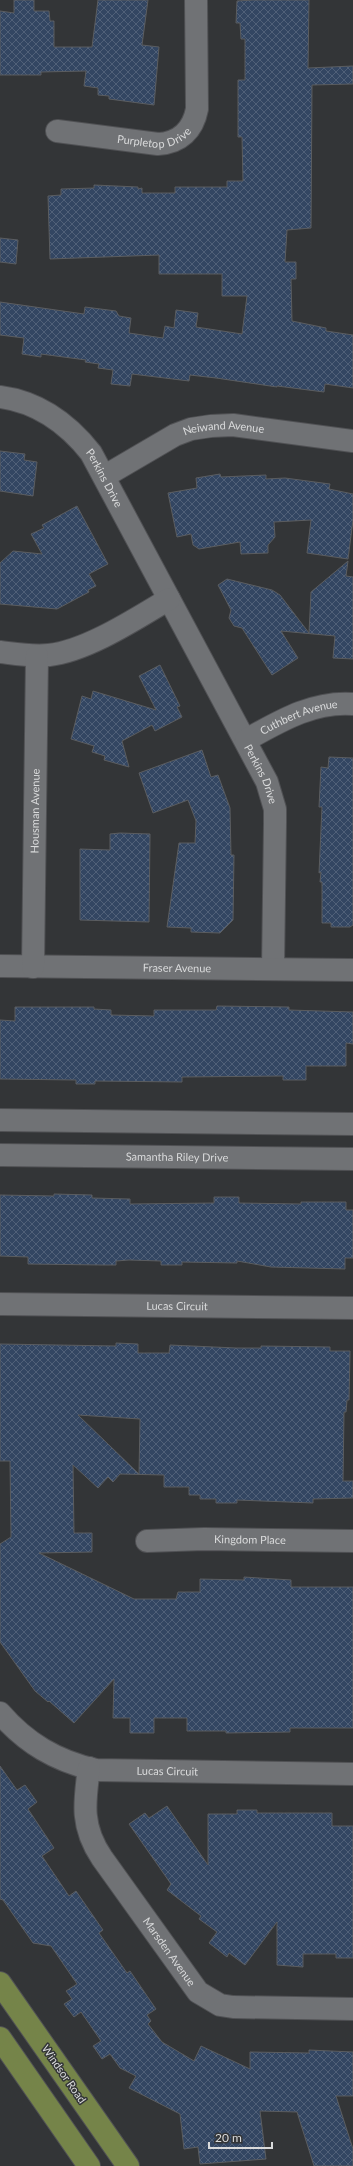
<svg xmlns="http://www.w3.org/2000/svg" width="353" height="2166" font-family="Lato,sans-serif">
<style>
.building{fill:url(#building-cross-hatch);stroke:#5b5d60;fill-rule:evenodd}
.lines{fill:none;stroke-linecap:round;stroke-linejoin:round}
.minor-casing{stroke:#505154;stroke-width:24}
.secondary-casing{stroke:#505154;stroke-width:24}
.primary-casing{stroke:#505154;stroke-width:24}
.minor{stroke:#707275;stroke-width:22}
.secondary{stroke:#707275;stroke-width:22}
.primary{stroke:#758449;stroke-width:22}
.labels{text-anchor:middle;stroke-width:3;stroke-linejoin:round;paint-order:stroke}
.street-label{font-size:11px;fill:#d9dadb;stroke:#333537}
</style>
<defs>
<pattern id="building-cross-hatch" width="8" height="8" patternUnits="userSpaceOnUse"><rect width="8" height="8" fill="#334662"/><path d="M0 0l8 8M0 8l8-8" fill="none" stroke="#506078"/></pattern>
</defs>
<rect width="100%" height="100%" fill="#333537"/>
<path class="building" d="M 14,0 L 34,0 L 34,11 L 49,11 L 50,21 L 54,21 L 54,47 L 92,47 L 98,0 L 148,0 L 142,45 L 159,47 L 154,105 L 109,99 L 109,96 L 98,95 L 98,88 L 84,86 L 86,71 L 41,72 L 41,75 L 0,75 L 0,11 L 14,13 Z
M 253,0 L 309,0 L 308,68 L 353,66 L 353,84 L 312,85 L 311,228 L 287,230 L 285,262 L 296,262 L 296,279 L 291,279 L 292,321 L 326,328 L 326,331 L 353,335 L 353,388 L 325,384 L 324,392 L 277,386 L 277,387 L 216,378 L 190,375 L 189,381 L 132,374 L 130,386 L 111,384 L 113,370 L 98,368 L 99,364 L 85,362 L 86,360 L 41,354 L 41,357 L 22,354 L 24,338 L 0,335 L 0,302 L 84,314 L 85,307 L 116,311 L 119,316 L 131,318 L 129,333 L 163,338 L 165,326 L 174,328 L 176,310 L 198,313 L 196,327 L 242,334 L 247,296 L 222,296 L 222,274 L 159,274 L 159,255 L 50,259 L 48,196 L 61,195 L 61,189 L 94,188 L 94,185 L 138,187 L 138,189 L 142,188 L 142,193 L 175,193 L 175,187 L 227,187 L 227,181 L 243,181 L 242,137 L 238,137 L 238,80 L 245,80 L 245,39 L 241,39 L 240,23 L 236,23 L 237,1 Z
M 0,238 L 18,240 L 16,264 L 0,262 Z
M 0,451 L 25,454 L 24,460 L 37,462 L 33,496 L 0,491 Z
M 220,474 L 221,477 L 266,475 L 266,479 L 285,478 L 330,484 L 329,489 L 353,494 L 353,520 L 348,559 L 307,553 L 311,520 L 274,522 L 275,537 L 268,545 L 268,553 L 241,554 L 240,542 L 199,549 L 193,545 L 191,534 L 177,537 L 168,493 L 197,488 L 196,478 Z
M 77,506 L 108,564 L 89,574 L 96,586 L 88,590 L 89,592 L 57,609 L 0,604 L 0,563 L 13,551 L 42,554 L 31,534 L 44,528 L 42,525 Z
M 348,561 L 346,576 L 353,577 L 353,659 L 333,658 L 335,636 L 281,631 L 298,658 L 272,675 L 242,628 L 234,626 L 229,618 L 231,610 L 218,585 L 227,579 L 272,590 L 280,595 L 309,633 L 311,592 Z
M 160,665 L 180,706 L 177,707 L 182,717 L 155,731 L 152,725 L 122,741 L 129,767 L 104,760 L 105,756 L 92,752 L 94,746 L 71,739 L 82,696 L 91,699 L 93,691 L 156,710 L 139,676 Z
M 202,750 L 211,777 L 218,775 L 230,808 L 231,855 L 234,855 L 233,920 L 220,933 L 191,932 L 191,928 L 167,927 L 179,843 L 195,843 L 196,821 L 188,800 L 153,813 L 139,773 Z
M 329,757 L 353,758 L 353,925 L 350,927 L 331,927 L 331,923 L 322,923 L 322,882 L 320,882 L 321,872 L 319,873 L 322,807 L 319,807 L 321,767 L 328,768 Z
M 120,833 L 150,834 L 149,922 L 80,920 L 80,849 L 110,850 L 110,834 Z
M 217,1006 L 289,1007 L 289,1010 L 353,1012 L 353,1044 L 346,1043 L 346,1066 L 306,1066 L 306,1080 L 283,1080 L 283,1076 L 182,1077 L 182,1082 L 95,1081 L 95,1084 L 76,1084 L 76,1080 L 0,1079 L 0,1020 L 15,1021 L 15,1007 L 94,1007 L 94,1009 L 111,1010 L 111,1015 L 154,1016 L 154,1010 L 216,1010 Z
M 54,1194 L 92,1195 L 92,1198 L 130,1199 L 130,1204 L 214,1203 L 214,1197 L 239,1197 L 239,1203 L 301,1204 L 301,1202 L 346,1202 L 346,1210 L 353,1210 L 353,1258 L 345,1258 L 345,1269 L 271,1267 L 237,1261 L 237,1263 L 182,1262 L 182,1265 L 161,1265 L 161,1261 L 129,1260 L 116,1261 L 116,1265 L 102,1265 L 28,1264 L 28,1257 L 0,1256 L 0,1195 L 54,1196 Z
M 116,1343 L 138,1344 L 138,1353 L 169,1353 L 170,1345 L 236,1348 L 261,1348 L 261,1346 L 330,1347 L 330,1351 L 350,1351 L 349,1400 L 347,1400 L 346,1412 L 344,1412 L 343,1481 L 353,1481 L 353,1498 L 313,1499 L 313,1503 L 237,1500 L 237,1503 L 216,1503 L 216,1499 L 200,1499 L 200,1495 L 189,1495 L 189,1487 L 164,1487 L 164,1475 L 120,1474 L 113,1482 L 108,1477 L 98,1488 L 73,1465 L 74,1533 L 92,1533 L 92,1552 L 39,1553 L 134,1599 L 176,1599 L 178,1592 L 200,1592 L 200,1579 L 244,1580 L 244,1577 L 291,1580 L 291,1587 L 353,1587 L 353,1728 L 290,1728 L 290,1732 L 226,1733 L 226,1731 L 187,1731 L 187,1718 L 154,1718 L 154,1733 L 130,1733 L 130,1718 L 113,1718 L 114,1679 L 74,1723 L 49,1701 L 48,1702 L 35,1691 L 0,1642 L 0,1544 L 11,1537 L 10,1461 L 0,1461 L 0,1344 L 116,1346 ZM 78,1415 L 140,1419 L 139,1474 Z
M 0,1766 L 17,1790 L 25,1785 L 37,1802 L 28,1809 L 54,1848 L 42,1856 L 69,1896 L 76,1891 L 103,1930 L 99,1933 L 127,1973 L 130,1971 L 156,2009 L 147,2015 L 151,2021 L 148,2024 L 162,2042 L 194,2061 L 201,2046 L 250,2069 L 250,2052 L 309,2053 L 309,2050 L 353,2052 L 353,2096 L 336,2096 L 353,2149 L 353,2166 L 314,2166 L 297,2112 L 260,2111 L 266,2159 L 200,2164 L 198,2147 L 184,2149 L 180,2114 L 129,2088 L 136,2076 L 120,2068 L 110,2054 L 102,2059 L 93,2046 L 101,2041 L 81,2012 L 74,2017 L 64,2004 L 72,1999 L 66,1991 L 77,1984 L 51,1946 L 33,1943 L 3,1900 L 0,1899 Z
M 167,1806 L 208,1865 L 208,1814 L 237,1814 L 237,1810 L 257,1810 L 257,1813 L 332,1813 L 332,1826 L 353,1826 L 353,1958 L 336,1958 L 336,1954 L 303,1954 L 303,1967 L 277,1965 L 277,1922 L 245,1965 L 229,1953 L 227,1957 L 209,1943 L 217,1932 L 199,1919 L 201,1916 L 167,1890 L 171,1884 L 129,1824 L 145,1813 L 149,1818 Z"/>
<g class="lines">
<g class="minor-casing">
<g id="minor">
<path id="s1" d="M 57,131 L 158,144 C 180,143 193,130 197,109 L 196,0"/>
<path id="s2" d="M 0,397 C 38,402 68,424 91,453 L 267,782 L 275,809 L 275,823 L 273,969"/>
<path id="s3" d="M 105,476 L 175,435 L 191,429 L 211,426 L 233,425 L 353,441"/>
<path d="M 0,652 C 16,654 33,657 49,655 C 87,651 137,618 169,599"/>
<path id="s4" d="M 246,740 C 280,721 313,701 353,704"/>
<path id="s5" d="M 0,966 L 353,970"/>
<path id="s6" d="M 33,967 L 37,656"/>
<path id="s7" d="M 0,1304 L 353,1308"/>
<path id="s8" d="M 147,1541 L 204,1539 L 353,1541"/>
<path id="s9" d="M 0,1713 C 26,1743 56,1761 96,1770 L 353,1774"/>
<path id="s10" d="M 89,1768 C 84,1804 81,1827 102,1858 L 198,1992 L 220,2005 L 233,2007 L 353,2009"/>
</g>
</g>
<g class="secondary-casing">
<g id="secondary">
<path d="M 0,1120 L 353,1124"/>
<path id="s11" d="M 0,1155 L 353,1159"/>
</g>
</g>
<g class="primary-casing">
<path id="primary" d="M 0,1983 L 128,2166
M 0,2038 L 89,2166"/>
</g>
<use href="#minor" class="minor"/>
<use href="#secondary" class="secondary"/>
<use href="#primary" class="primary"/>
</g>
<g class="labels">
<g class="street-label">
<text dy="4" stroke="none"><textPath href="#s1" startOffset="99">Purpletop Drive</textPath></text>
<text dy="4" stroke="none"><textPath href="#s3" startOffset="131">Neiwand Avenue</textPath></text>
<text dy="4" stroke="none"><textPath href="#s2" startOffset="138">Perkins Drive</textPath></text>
<text dy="4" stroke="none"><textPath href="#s4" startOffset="58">Cuthbert Avenue</textPath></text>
<text dy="4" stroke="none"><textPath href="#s2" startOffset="473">Perkins Drive</textPath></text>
<text dy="4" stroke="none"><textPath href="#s6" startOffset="156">Housman Avenue</textPath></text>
<text dy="4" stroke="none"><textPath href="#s5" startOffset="177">Fraser Avenue</textPath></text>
<text dy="4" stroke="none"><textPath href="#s11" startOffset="177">Samantha Riley Drive</textPath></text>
<text dy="4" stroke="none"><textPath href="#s7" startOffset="177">Lucas Circuit</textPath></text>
<text dy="4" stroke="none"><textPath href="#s8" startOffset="103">Kingdom Place</textPath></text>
<text dy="4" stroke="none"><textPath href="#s9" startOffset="185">Lucas Circuit</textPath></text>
<text dy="4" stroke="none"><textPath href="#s10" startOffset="209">Marsden Avenue</textPath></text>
<text transform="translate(64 2074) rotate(55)" y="4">Windsor Road</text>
</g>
</g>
<path d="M209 2142v6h63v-6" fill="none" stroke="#d9dadb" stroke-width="2"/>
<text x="215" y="2142" font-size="12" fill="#d9dadb" stroke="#333537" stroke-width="3" paint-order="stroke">20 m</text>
</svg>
